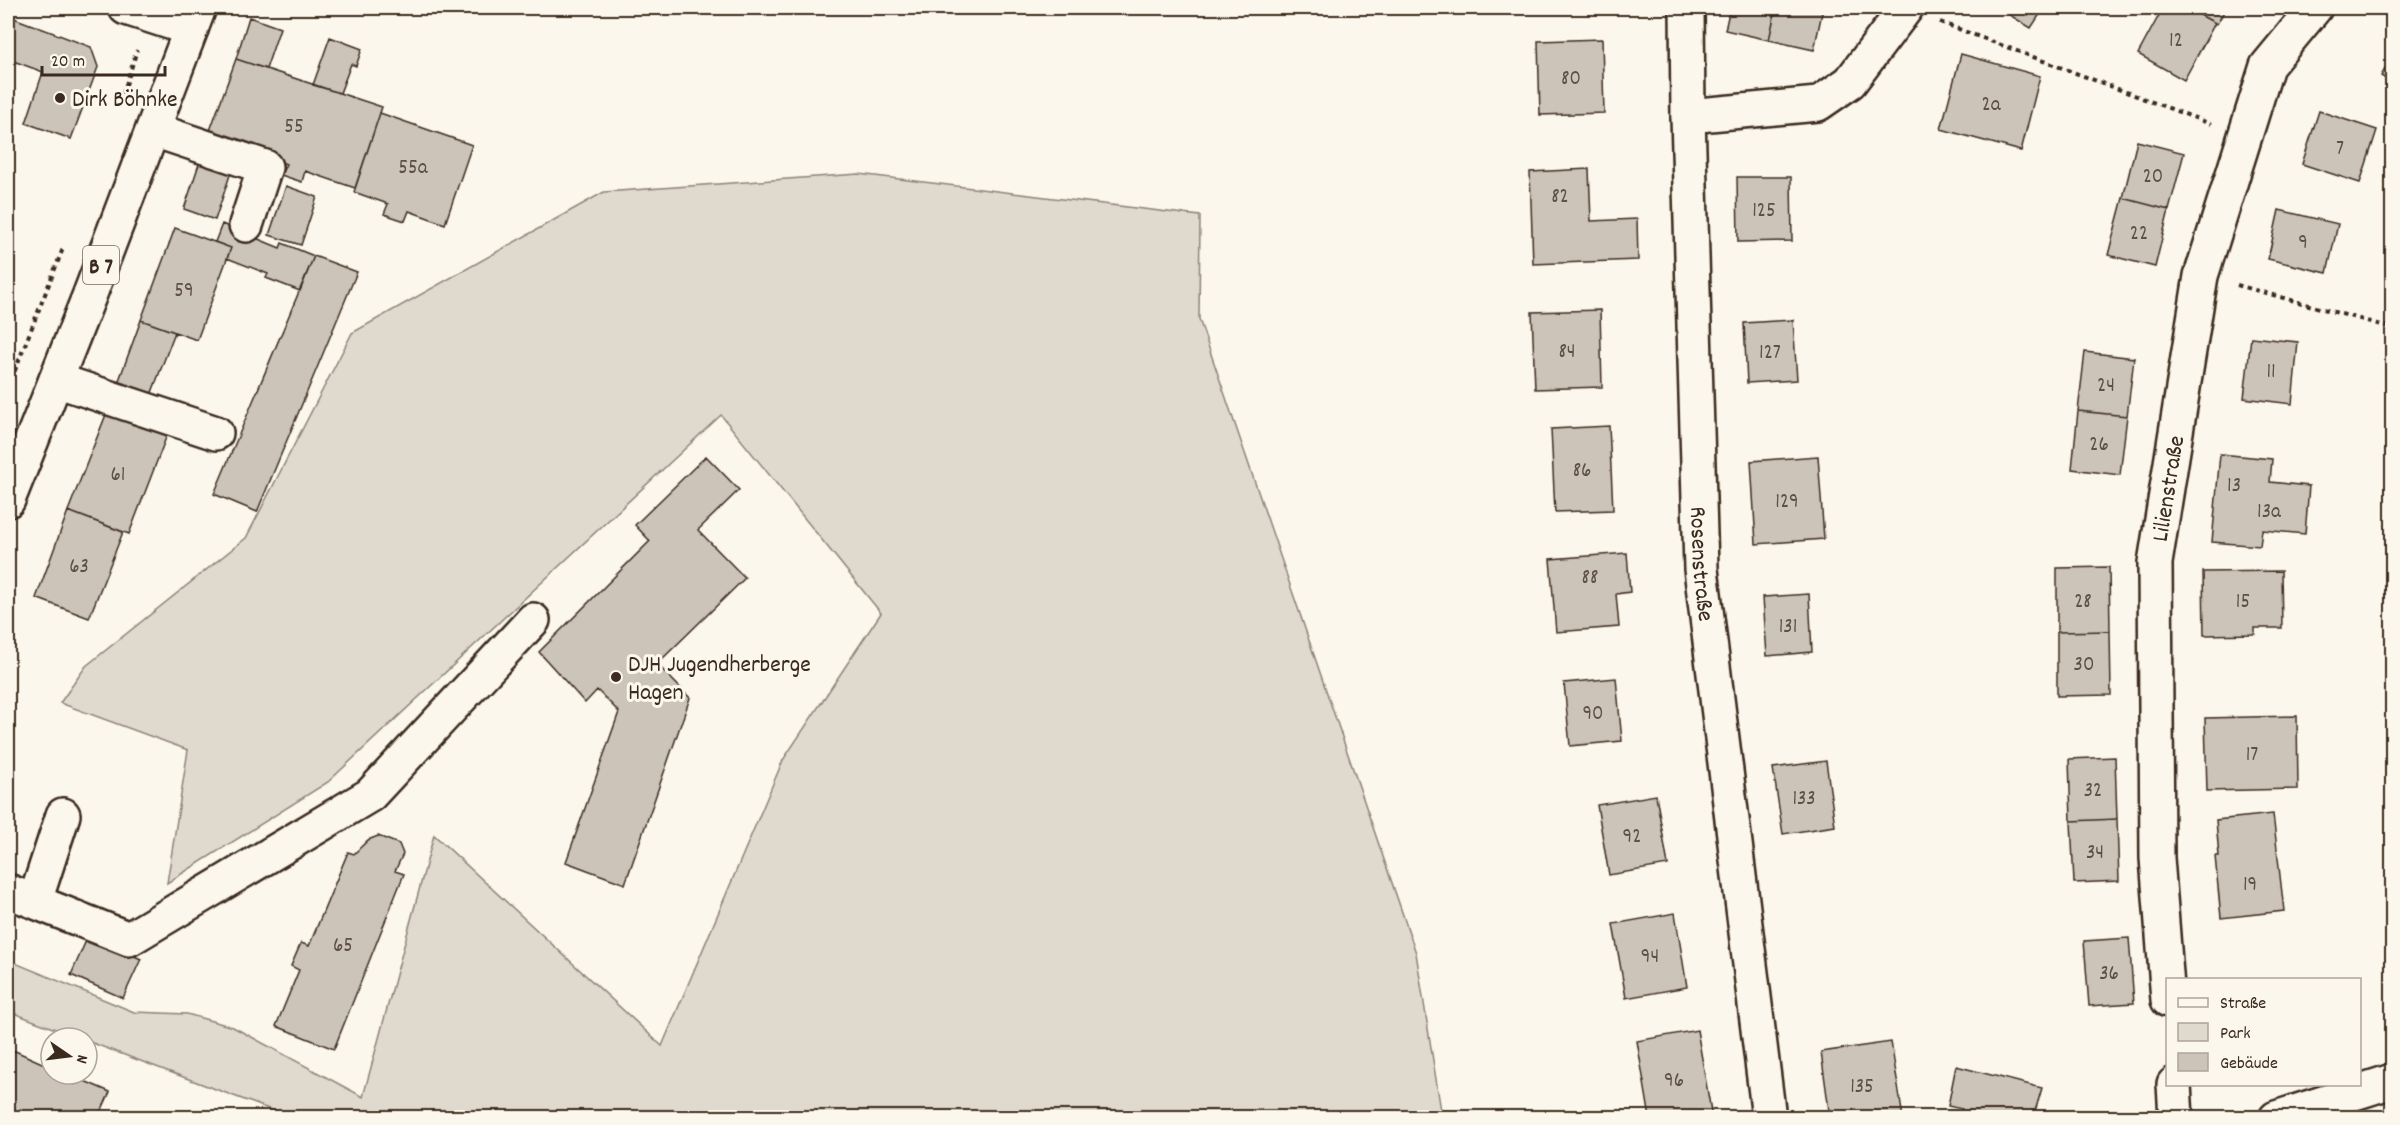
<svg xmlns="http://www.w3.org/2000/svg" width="2400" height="1125" font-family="Dekko,sans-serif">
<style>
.green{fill:#dfd9ce;stroke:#8d8276;stroke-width:1.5}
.building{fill:#ccc4b9;stroke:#3b2a1e;stroke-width:1.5}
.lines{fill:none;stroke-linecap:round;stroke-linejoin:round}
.minor-casing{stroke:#3b2a1e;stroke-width:38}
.major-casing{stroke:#3b2a1e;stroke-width:38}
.path{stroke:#3b2a1e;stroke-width:4;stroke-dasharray:4.5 4.5;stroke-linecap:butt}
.minor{stroke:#fbf7ec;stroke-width:33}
.major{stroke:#fbf7ec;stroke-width:33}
.poi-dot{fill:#3b2a1e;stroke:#fbf7ec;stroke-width:2}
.labels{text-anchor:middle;stroke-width:6;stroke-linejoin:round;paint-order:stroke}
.number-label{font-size:21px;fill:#5f5045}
.shield{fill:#fbf7ec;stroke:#75685c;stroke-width:1.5}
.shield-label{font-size:22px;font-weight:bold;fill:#3b2a1e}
.poi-label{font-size:24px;fill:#3b2a1e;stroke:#fbf7ec;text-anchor:start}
.street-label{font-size:24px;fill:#3b2a1e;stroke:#fbf7ec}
</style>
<rect width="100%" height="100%" fill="#fbf7ec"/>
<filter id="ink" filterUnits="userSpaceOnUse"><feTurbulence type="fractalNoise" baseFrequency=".0167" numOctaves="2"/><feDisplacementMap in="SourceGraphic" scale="12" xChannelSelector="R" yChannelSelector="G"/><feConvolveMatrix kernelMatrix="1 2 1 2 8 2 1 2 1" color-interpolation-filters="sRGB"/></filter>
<g filter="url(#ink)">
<path class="green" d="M 859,174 L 1200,216 L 1199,319 L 1416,953 L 1442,1117 L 290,1117 L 87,1041 L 87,1038 L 79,1038 L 8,1011 L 8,960 L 134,1012 L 187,1014 L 233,1027 L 363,1097 L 434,835 L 662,1046 L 783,760 L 881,613 L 721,415 L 328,782 L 167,883 L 188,750 L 60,703 L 86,666 L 246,538 L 352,333 L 604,192 Z"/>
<path class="building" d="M 1730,8 L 1776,8 L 1769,40 L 1725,30 Z
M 1776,8 L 1823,8 L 1814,50 L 1769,40 Z
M 1998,8 L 2044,8 L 2031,28 Z
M 2163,8 L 2187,8 L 2215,23 L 2184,80 L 2138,54 Z
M 2187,8 L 2226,8 L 2217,24 Z
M 11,17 L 91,47 L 98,67 L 71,139 L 26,123 L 43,72 L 8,59 L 8,26 Z
M 249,17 L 280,28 L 266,69 L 236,59 Z
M 330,37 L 362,49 L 356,66 L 351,64 L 340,93 L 313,85 Z
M 1602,39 L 1604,113 L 1540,115 L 1538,41 Z
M 1961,54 L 2040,76 L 2021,151 L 1941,129 Z
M 2392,57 L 2392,83 L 2381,76 Z
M 236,59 L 382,107 L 355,188 L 305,171 L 302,182 L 281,175 L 286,164 L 208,136 Z
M 2319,111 L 2377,130 L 2360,183 L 2302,164 Z
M 380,113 L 472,145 L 445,224 L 409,211 L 405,221 L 384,214 L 388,204 L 354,192 Z
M 2137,141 L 2184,153 L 2169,210 L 2123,198 Z
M 201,158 L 232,169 L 215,220 L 184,209 Z
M 1589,169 L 1591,221 L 1637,219 L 1638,260 L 1533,264 L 1530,172 Z
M 1737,177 L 1791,177 L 1792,241 L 1738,242 Z
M 286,186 L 317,197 L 301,245 L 269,235 Z
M 2123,198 L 2169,210 L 2155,267 L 2108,255 Z
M 2279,210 L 2338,224 L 2327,273 L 2268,259 Z
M 222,224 L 280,248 L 282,243 L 314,256 L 300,291 L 266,278 L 268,274 L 227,258 L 231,248 L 215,242 Z
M 175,228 L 231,248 L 197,340 L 141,320 Z
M 314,256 L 357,272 L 257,512 L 214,494 Z
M 1600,310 L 1602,387 L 1535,389 L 1532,312 Z
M 141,320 L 175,332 L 151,395 L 118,383 Z
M 1793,320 L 1797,380 L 1747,383 L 1744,323 Z
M 2251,337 L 2298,342 L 2292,404 L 2244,398 Z
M 2085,352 L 2134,358 L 2127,416 L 2078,411 Z
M 2078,411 L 2127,416 L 2120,475 L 2072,469 Z
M 107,412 L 167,435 L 129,534 L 68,511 Z
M 1609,426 L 1613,510 L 1555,512 L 1551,429 Z
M 2220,454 L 2272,459 L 2270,482 L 2309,486 L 2305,534 L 2262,530 L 2260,546 L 2212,542 Z
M 706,456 L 739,490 L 698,530 L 745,578 L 657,664 L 690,698 L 625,884 L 566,862 L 619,712 L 597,690 L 585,703 L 539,652 L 650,541 L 635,525 Z
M 1818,456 L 1824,539 L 1756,544 L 1751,461 Z
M 68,511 L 123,532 L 89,618 L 36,598 Z
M 1627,553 L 1630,592 L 1616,594 L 1619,627 L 1556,632 L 1550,559 Z
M 2109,567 L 2110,631 L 2057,632 L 2057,568 Z
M 2281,571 L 2282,628 L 2255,628 L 2255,634 L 2204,635 L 2203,572 Z
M 1809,594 L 1812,652 L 1767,656 L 1763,597 Z
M 2110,631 L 2111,695 L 2057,696 L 2057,632 Z
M 1616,678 L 1622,741 L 1570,746 L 1564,683 Z
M 2297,716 L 2298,789 L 2207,791 L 2205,718 Z
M 2115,757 L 2117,819 L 2071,821 L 2069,759 Z
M 1826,761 L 1835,826 L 1783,834 L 1773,768 Z
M 1656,795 L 1668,865 L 1609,875 L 1597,805 Z
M 2273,814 L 2284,911 L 2221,918 L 2215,856 L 2219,856 L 2216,820 Z
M 2117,819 L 2119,881 L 2074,883 L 2071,821 Z
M 378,836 L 399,844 L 403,854 L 395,871 L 404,874 L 334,1049 L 276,1026 L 299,970 L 291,966 L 301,943 L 309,946 L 348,852 L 354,854 L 368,840 Z
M 1675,913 L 1687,987 L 1626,998 L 1613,924 Z
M 88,936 L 141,959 L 123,998 L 71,975 Z
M 2129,938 L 2134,1003 L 2089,1006 L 2084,941 Z
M 1697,1030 L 1712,1117 L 1650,1118 L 1637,1041 Z
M 1891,1042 L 1903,1118 L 1830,1118 L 1821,1052 Z
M 13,1050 L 51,1067 L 51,1074 L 68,1074 L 110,1092 L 98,1118 L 8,1118 L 8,1062 Z
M 1956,1066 L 2042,1088 L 2033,1118 L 1959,1118 L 1962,1109 L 1948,1106 Z"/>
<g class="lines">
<g class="minor-casing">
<g id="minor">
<path d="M 126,8 L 191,29"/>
<path id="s1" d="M 1687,8 L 1688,116 L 1701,569 L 1769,1118"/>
<path d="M 1688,116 L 1818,104 L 1850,82 L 1906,8"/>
<path d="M 154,130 L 265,167 L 246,225"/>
<path d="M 56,380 L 216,433"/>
<path d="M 8,891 L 129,939 L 370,795 L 533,620"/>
<path d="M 35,901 L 63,815"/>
<path id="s2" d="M 2168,1000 L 2157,858 L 2155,563 L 2201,276 L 2267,66 L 2315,8"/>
<path d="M 2174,1084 L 2176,1118"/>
<path d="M 2276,1118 L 2392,1081"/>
</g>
</g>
<g class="major-casing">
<path id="major" d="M 8,500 L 90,294 L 199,8"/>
</g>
<path class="path" d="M 1940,22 L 2211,124
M 123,94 L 137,50
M 2237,285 L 2392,328
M 8,388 L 64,246"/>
<use href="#minor" class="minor"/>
<use href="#major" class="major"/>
</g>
</g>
<g class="poi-dot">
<circle cx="60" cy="98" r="6"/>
<circle cx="616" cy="677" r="6"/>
</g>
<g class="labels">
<g class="number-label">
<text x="2176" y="46">12</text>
<text x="1571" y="84">80</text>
<text x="1991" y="110">2a</text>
<text x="294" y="132">55</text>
<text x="2340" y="154">7</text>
<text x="413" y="173">55a</text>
<text x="2153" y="182">20</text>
<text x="1560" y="202">82</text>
<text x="1764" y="216">125</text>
<text x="2139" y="239">22</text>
<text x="2303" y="248">9</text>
<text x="184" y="296">59</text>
<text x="1567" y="357">84</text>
<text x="1770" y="358">127</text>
<text x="2271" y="377">11</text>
<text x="2106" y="391">24</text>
<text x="2099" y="450">26</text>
<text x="1582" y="476">86</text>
<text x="118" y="480">61</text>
<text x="2234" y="491">13</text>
<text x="1787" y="507">129</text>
<text x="2269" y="517">13a</text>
<text x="79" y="572">63</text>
<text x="1590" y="583">88</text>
<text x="2083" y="607">28</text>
<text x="2243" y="607">15</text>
<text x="1788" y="632">131</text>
<text x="2084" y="670">30</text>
<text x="1593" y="719">90</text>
<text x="2252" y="760">17</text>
<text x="2093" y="796">32</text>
<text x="1804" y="804">133</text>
<text x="1632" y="842">92</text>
<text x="2095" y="858">34</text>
<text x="2250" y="890">19</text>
<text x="343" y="951">65</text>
<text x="1650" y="962">94</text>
<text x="2109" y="979">36</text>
<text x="1674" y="1086">96</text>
<text x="1862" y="1092">135</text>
</g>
<rect class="shield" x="83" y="246" width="36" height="38" rx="4.5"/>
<g class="shield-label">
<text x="101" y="273">B 7</text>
</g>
<g class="poi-label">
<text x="72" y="106">Dirk Böhnke</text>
<text x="628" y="671">DJH Jugendherberge<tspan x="628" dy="28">Hagen</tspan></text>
</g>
<g class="street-label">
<text dy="8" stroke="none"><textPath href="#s2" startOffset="513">Lilienstraße</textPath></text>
<text dy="8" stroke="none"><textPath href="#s1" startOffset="556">Rosenstraße</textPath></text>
</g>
</g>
<rect width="2400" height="1125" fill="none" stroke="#fbf7ec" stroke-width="30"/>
<rect x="15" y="15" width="2370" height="1095" fill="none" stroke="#3b2a1e" stroke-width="2" filter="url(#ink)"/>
<rect x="2166" y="978" width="195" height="108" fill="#fbf7ec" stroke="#aea59a" stroke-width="1.5"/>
<rect x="2178" y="998" width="30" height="9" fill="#fbf7ec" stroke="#aea59a" stroke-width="1.5"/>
<text x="2220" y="1008" font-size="18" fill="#3b2a1e">Straße</text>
<rect x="2178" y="1023" width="30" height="18" fill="#dfd9ce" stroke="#aea59a" stroke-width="1.5"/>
<text x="2220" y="1038" font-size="18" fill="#3b2a1e">Park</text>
<rect x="2178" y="1053" width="30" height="18" fill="#ccc4b9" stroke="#aea59a" stroke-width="1.5"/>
<text x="2220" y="1068" font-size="18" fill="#3b2a1e">Gebäude</text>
<g transform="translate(69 1056) rotate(104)"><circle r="28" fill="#fbf7ec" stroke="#aea59a" stroke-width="1.5"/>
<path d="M0-4.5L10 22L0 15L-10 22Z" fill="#3b2a1e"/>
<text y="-9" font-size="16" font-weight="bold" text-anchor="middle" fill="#3b2a1e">N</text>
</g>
<path d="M42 66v9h123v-9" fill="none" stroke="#3b2a1e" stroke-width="3"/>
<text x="51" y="66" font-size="18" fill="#3b2a1e" stroke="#fbf7ec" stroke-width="4.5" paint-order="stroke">20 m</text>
</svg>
